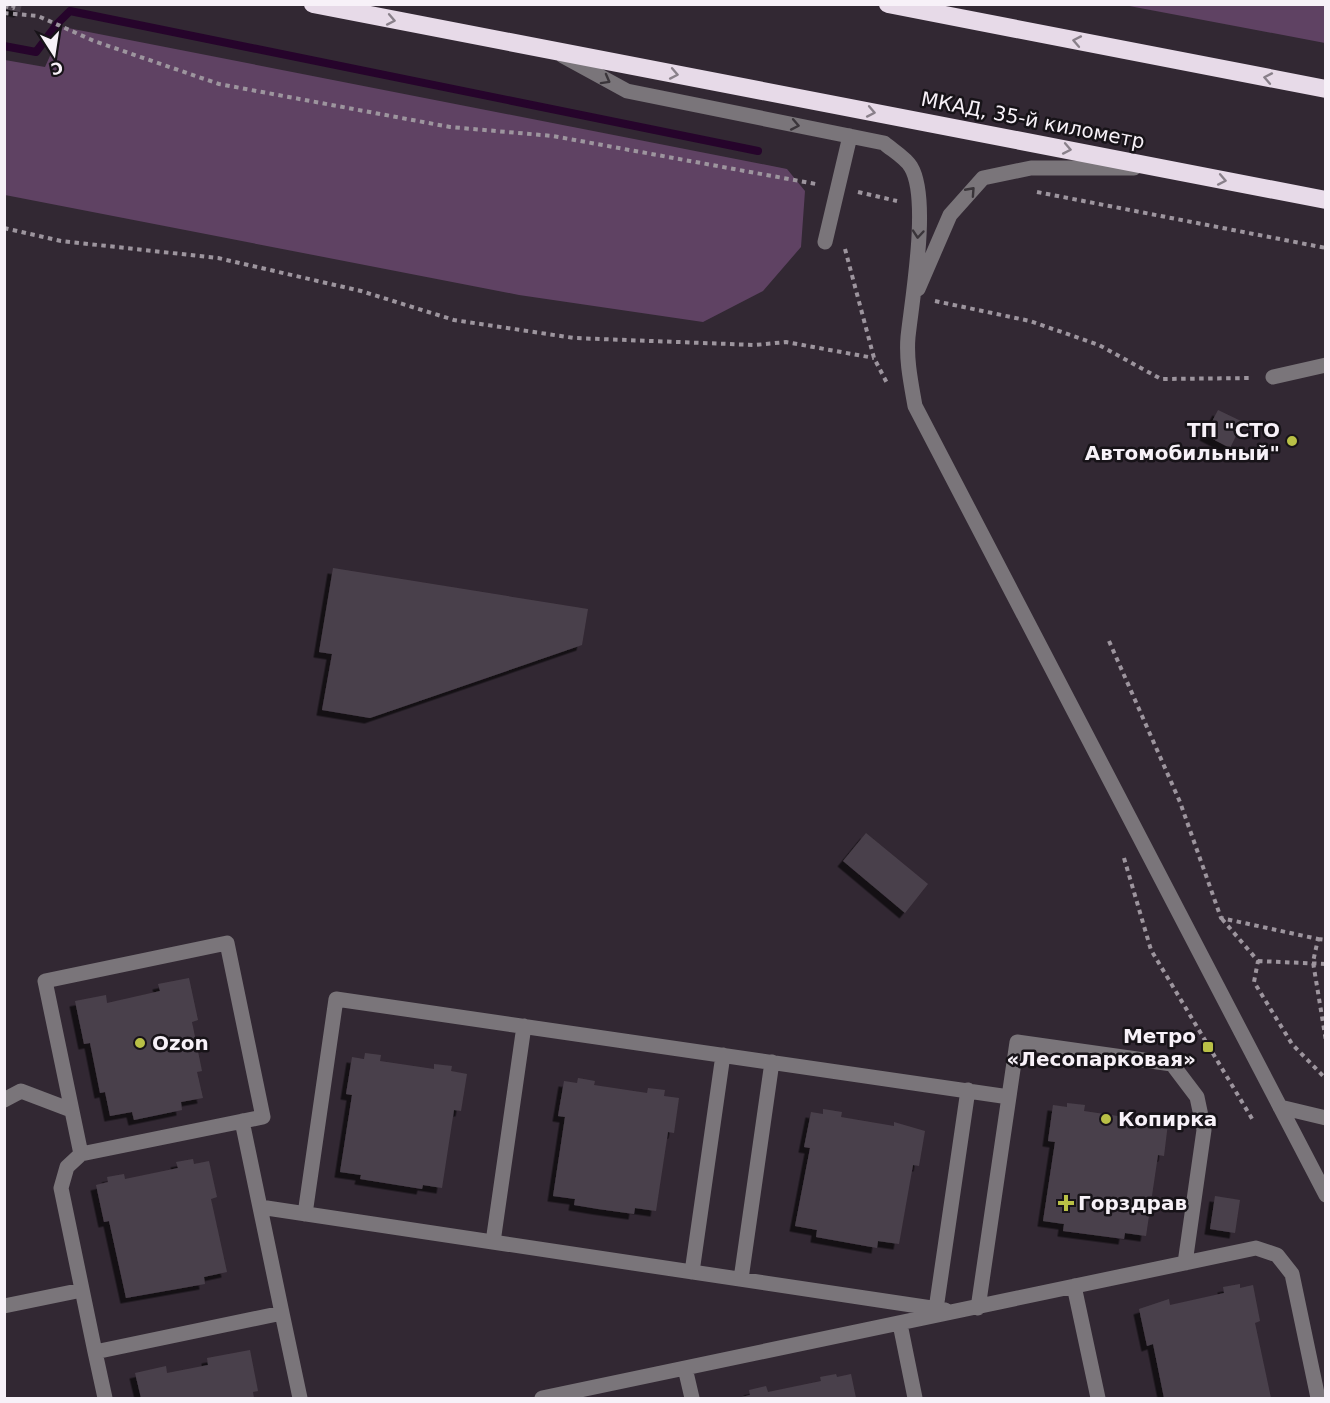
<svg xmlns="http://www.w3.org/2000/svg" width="1330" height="1403" font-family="'DejaVu Sans',sans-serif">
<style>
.green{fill:#5f4263}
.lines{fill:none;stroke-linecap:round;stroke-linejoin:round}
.stream{stroke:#26042b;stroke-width:8}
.building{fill:#4a404b;filter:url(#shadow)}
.path{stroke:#9d959e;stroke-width:4;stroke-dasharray:4.5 4.5;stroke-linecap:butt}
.minor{stroke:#7a757a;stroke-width:15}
.highway{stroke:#e7dae8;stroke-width:18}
.oneway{stroke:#89808a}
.oneway2{stroke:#3a353a}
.poi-dot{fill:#b9c046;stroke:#171318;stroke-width:2}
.labels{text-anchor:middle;stroke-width:5;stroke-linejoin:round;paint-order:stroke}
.street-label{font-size:20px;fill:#f7f1f8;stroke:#171318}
.poi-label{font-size:20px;font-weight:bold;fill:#f7f1f8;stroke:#171318;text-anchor:start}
</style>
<defs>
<filter id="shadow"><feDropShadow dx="-5.5" dy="5.5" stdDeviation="0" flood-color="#0009"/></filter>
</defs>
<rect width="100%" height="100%" fill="#322833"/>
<path class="green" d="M 1124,5 L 1325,5 L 1325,43 Z
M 63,27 L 787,169 L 805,191 L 801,247 L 763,291 L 703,322 L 519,295 L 5,195 L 5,60 L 45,67 Z"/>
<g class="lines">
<path class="stream" d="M 4,46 L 36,52 L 58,23 L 70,11 L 758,151"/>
</g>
<path class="building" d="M 4,4 L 22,4 L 20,12 L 4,9 Z
M 1218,410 L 1243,422 L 1230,448 L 1205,435 Z
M 333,568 L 588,609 L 582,645 L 370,718 L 322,710 L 332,654 L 319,652 Z
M 866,833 L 928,884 L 905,913 L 843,861 Z
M 189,978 L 198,1020 L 192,1022 L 202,1071 L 197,1072 L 203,1098 L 181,1102 L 182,1110 L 134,1120 L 132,1112 L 110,1116 L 105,1092 L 100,1093 L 90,1043 L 84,1044 L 75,1001 L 106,995 L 107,1003 L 160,991 L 158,984 Z
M 365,1053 L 381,1055 L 380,1061 L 434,1069 L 434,1064 L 452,1066 L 451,1071 L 467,1074 L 461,1111 L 454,1110 L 442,1188 L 423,1185 L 422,1189 L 360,1179 L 361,1175 L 340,1172 L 352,1095 L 346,1094 L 352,1057 L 364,1059 Z
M 578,1078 L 595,1081 L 594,1085 L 647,1093 L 648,1088 L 665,1090 L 664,1096 L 679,1098 L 674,1133 L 668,1132 L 656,1211 L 635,1208 L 634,1214 L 598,1209 L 574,1205 L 575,1199 L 553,1196 L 565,1117 L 558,1116 L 564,1081 L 577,1083 Z
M 1067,1103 L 1085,1105 L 1084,1111 L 1138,1119 L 1139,1113 L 1148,1114 L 1157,1116 L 1156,1121 L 1168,1123 L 1164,1156 L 1158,1155 L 1146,1236 L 1125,1233 L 1124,1239 L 1063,1231 L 1064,1224 L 1043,1221 L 1055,1142 L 1048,1141 L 1053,1105 L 1067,1107 Z
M 823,1109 L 842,1112 L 841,1117 L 894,1126 L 894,1122 L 925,1131 L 919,1166 L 913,1165 L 899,1244 L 878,1241 L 877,1248 L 816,1237 L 817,1230 L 795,1226 L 810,1148 L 804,1147 L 811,1112 L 823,1114 Z
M 193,1159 L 194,1164 L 209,1161 L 217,1197 L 211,1199 L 227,1272 L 204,1277 L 205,1284 L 126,1298 L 109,1221 L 104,1222 L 96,1185 L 108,1182 L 107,1177 L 124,1174 L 125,1179 L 178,1168 L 176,1162 Z
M 1215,1196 L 1240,1200 L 1235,1233 L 1210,1229 Z
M 1240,1284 L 1240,1288 L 1253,1285 L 1260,1321 L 1255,1323 L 1271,1398 L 1164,1398 L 1153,1344 L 1147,1346 L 1139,1309 L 1169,1299 L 1170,1305 L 1224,1293 L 1223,1287 Z
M 250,1350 L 258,1391 L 253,1392 L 254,1398 L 141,1398 L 135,1373 L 166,1366 L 167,1373 L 208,1365 L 207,1358 Z
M 836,1374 L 837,1377 L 851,1374 L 856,1398 L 737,1398 L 750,1395 L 749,1390 L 766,1386 L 768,1392 L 821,1381 L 820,1377 Z"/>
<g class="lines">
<path class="path" d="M 4,6 L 13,8 L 14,4
M 4,13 L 38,16 L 94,41 L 219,84 L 450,127 L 553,136 L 816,184
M 858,192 L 897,201
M 1037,192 L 1326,248
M 4,228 L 61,241 L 218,258 L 361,291 L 454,320 L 574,338 L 755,345 L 786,342 L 874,358
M 845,249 L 874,358 L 888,385
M 935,301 L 1030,321 L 1099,345 L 1161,379 L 1251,378
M 1109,641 L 1180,802 L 1221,918 L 1318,939 L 1313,962 L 1326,1041
M 1124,858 L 1151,950 L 1254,1122
M 1222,919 L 1258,961 L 1254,982 L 1292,1044 L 1326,1079
M 1318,939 L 1326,940
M 1258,961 L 1326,964"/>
<path class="minor" d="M 563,56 L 627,91 L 884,143 C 892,150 906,158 911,167 C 930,199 912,299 908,337 C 906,360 911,383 915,406 L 1326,1195
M 825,242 L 850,136
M 918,289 L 950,215 L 983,178 L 1031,168 L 1134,168
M 1273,377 L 1326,365
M 227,943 L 263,1117 L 81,1154 L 45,981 Z
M 4,1100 L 21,1091 L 71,1110
M 1280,1107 L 1326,1118
M 81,1154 L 67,1167 L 61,1188 L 95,1352 L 282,1313 L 242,1121
M 260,1207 L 945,1310
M 305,1214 L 336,999 L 1009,1097
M 493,1242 L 524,1026
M 692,1272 L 723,1055
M 741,1279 L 772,1062
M 1074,1286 L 1098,1398
M 4,1306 L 82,1290
M 978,1308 L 1017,1042 L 1172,1064 L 1197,1097 L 1204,1130 L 1185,1263
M 936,1309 L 968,1090
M 282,1313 L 300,1398
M 900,1324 L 915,1398
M 95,1352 L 105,1398
M 685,1368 L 692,1398
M 542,1398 L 1256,1248 L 1277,1255 L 1292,1274 L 1318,1398"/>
<path class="highway" d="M 313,4 L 1326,200
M 888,4 L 1326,89"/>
</g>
<defs><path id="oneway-chevron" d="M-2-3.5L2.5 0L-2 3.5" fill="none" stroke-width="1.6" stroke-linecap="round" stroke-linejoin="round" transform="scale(1.5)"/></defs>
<g class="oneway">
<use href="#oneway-chevron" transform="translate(391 20) rotate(11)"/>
<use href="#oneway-chevron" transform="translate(1077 41) rotate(-169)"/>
<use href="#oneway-chevron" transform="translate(674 74) rotate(11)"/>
<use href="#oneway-chevron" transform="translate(1268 78) rotate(-169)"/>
<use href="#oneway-chevron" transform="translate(871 112) rotate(11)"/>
<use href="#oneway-chevron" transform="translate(1067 149) rotate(11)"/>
<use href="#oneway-chevron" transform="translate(1222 180) rotate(11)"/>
</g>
<g class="oneway2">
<use href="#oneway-chevron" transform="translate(606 80) rotate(29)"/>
<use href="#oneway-chevron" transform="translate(795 125) rotate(11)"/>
<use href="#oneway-chevron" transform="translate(971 191) rotate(-48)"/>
<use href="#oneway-chevron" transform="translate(918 234) rotate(95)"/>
</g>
<g class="poi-dot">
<circle cx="1292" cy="441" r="6"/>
<circle cx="140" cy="1043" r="6"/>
<rect x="1202" y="1041" width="12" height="12" rx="3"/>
<circle cx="1106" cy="1119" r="6"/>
<path d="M1063 1194h6v6h6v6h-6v6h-6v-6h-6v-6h6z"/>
</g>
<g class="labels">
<g class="street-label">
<text transform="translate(1033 120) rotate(11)" y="7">МКАД, 35-й километр</text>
</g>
<g class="poi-label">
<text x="1280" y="437" text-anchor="end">ТП "СТО<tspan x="1280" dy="23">Автомобильный"</tspan></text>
<text x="1196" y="1043" text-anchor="end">Метро<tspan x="1196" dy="23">«Лесопарковая»</tspan></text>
<text x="152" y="1050">Ozon</text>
<text x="1118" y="1126">Копирка</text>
<text x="1078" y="1210">Горздрав</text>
</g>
</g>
<rect width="1330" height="1403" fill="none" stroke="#f7f1f8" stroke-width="12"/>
<g transform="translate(54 54) rotate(168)" stroke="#171318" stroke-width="4.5" paint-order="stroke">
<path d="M0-4.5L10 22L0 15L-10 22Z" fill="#f7f1f8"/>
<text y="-9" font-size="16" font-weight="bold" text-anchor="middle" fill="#f7f1f8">С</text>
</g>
</svg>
